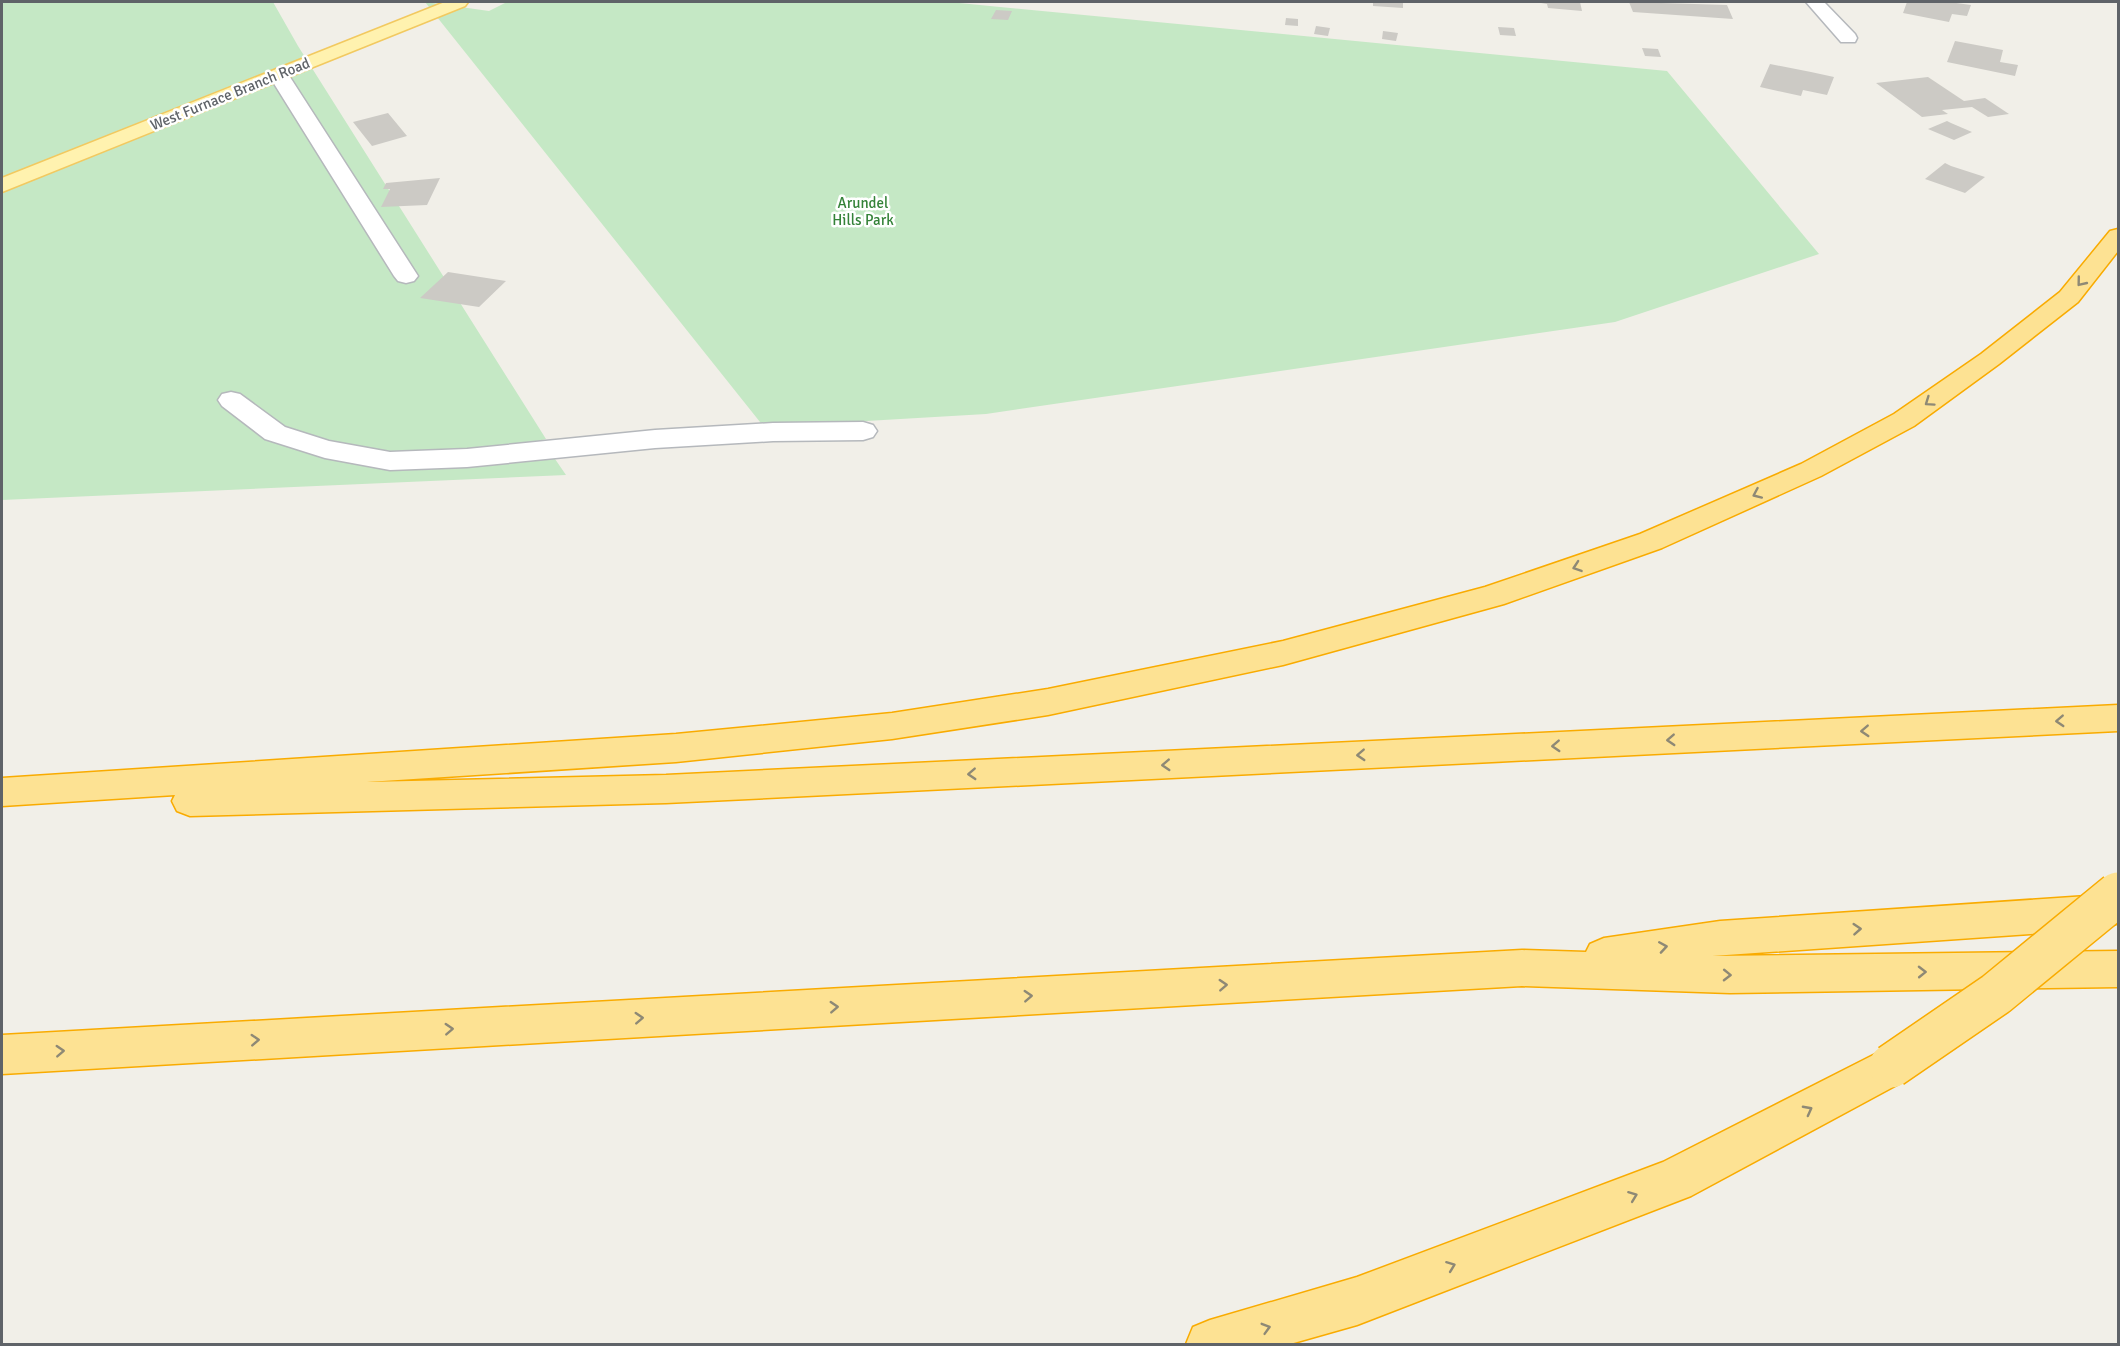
<svg xmlns="http://www.w3.org/2000/svg" width="2120" height="1346" font-family="Signika,sans-serif">
<style>
.green{fill:#c5e8c5}
.building{fill:#cccac5}
.lines{fill:none;stroke-linecap:round;stroke-linejoin:round}
.minor-casing{stroke:#b5b8bc;stroke-width:3}
.major-casing{stroke:#f2c960;stroke-width:3}
.highway-casing{stroke:#f9ab00;stroke-width:3}
.minor{fill:#fff;fill-rule:evenodd}
.major{fill:#fff2af;fill-rule:evenodd}
.highway{fill:#fde293;fill-rule:evenodd}
.highway-bridge-casing{stroke:#f9ab00;stroke-width:46;stroke-linecap:butt}
.highway-bridge{stroke:#fde293;stroke-width:43}
.oneway{stroke:#8e8975}
.labels{text-anchor:middle;stroke-width:5;stroke-linejoin:round;paint-order:stroke}
.far-street-label{font-size:15px;fill:#5f6368;stroke:#fff}
.far-park-label{font-size:15px;fill:#348238;stroke:#fff}
</style>
<rect width="100%" height="100%" fill="#f1efe8"/>
<path class="green" d="M 2,2 L 273,2 L 298,46 L 546,439 L 542,440 L 566,475 L 2,500 Z
M 425,2 L 489,11 L 507,2 L 949,2 L 1667,71 L 1819,254 L 1615,322 L 986,414 L 764,427 Z"/>
<path class="building" d="M 1373,2 L 1403,2 L 1403,8 L 1373,6 Z
M 1535,2 L 1580,2 L 1582,11 L 1548,8 L 1547,4 Z
M 1629,2 L 1727,5 L 1733,19 L 1633,12 Z
M 1907,2 L 1949,2 L 1971,5 L 1967,16 L 1952,14 L 1949,22 L 1903,13 Z
M 996,10 L 1012,11 L 1008,20 L 991,19 Z
M 1286,18 L 1298,19 L 1298,26 L 1285,25 Z
M 1316,26 L 1330,28 L 1328,36 L 1314,34 Z
M 1498,27 L 1514,28 L 1516,36 L 1500,35 Z
M 1383,31 L 1398,33 L 1396,41 L 1382,39 Z
M 1955,41 L 2003,50 L 2000,62 L 2018,65 L 2015,76 L 1947,62 Z
M 1642,48 L 1658,49 L 1661,57 L 1645,56 Z
M 1770,64 L 1811,72 L 1834,77 L 1827,95 L 1803,90 L 1801,96 L 1760,87 Z
M 1928,77 L 1964,101 L 1985,98 L 2009,114 L 1988,117 L 1972,107 L 1942,110 L 1948,114 L 1922,117 L 1876,83 Z
M 388,113 L 407,136 L 372,146 L 353,122 Z
M 1947,121 L 1951,123 L 1972,132 L 1954,140 L 1928,129 Z
M 1945,163 L 1951,166 L 1985,177 L 1965,193 L 1925,179 Z
M 440,178 L 427,205 L 381,207 L 390,189 L 383,189 L 386,183 Z
M 448,272 L 506,281 L 479,307 L 420,298 Z"/>
<g class="lines">
<g class="minor-casing">
<path id="minor" d="M 1806,2 L 1824,2 L 1855,34 L 1857,38 L 1855,42 L 1841,42 Z
M 278,68 L 288,74 L 418,276 L 414,281 L 406,283 L 398,281 L 394,276 L 268,74 Z
M 231,392 L 240,394 L 285,427 L 329,441 L 390,452 L 467,449 L 655,430 L 773,423 L 863,422 L 873,425 L 877,431 L 873,437 L 863,440 L 773,441 L 655,448 L 467,467 L 390,470 L 325,458 L 265,439 L 222,406 L 218,400 L 222,394 Z"/>
</g>
<g class="major-casing">
<path id="major" d="M 445,2 L 468,2 L 465,6 L 2,192 L 2,178 Z"/>
</g>
<g class="highway-casing">
<path id="highway" d="M 2118,229 L 2118,251 L 2078,302 L 1999,364 L 1914,426 L 1821,476 L 1662,548 L 1504,604 L 1283,665 L 1048,715 L 892,739 L 676,762 L 367,782 L 666,775 L 2118,705 L 2118,731 L 666,803 L 190,816 L 177,811 L 172,801 L 175,795 L 2,806 L 2,778 L 676,734 L 892,713 L 1048,689 L 1283,641 L 1485,587 L 1640,534 L 1801,464 L 1894,414 L 1981,354 L 2060,292 L 2110,231 Z
M 2102,895 L 2116,900 L 2118,906 L 2116,924 L 2102,929 L 1712,956 L 2118,951 L 2118,987 L 1730,993 L 1522,986 L 2,1074 L 2,1035 L 1522,950 L 1586,952 L 1590,944 L 1604,938 L 1720,921 Z
M 1891,1046 L 1906,1052 L 1912,1066 L 1906,1080 L 1691,1196 L 1357,1325 L 1290,1344 L 1186,1344 L 1193,1327 L 1210,1320 L 1357,1277 L 1663,1162 Z"/>
</g>
<use href="#minor" class="minor"/>
<use href="#major" class="major"/>
<use href="#highway" class="highway"/>
<g class="highway-bridge-casing">
<path id="highway-bridge" d="M 1891,1066 L 1996,994 L 2118,894"/>
</g>
<use href="#highway-bridge" class="highway-bridge"/>
</g>
<defs><path id="oneway-chevron" d="M-2-3.5L2.5 0L-2 3.5" fill="none" stroke-width="1.6" stroke-linecap="round" stroke-linejoin="round" transform="scale(1.5)"/></defs>
<g class="oneway">
<use href="#oneway-chevron" transform="translate(2081 282) rotate(129)"/>
<use href="#oneway-chevron" transform="translate(1929 402) rotate(145)"/>
<use href="#oneway-chevron" transform="translate(1757 494) rotate(156)"/>
<use href="#oneway-chevron" transform="translate(1577 567) rotate(161)"/>
<use href="#oneway-chevron" transform="translate(2060 721) rotate(177)"/>
<use href="#oneway-chevron" transform="translate(1865 731) rotate(177)"/>
<use href="#oneway-chevron" transform="translate(1671 740) rotate(177)"/>
<use href="#oneway-chevron" transform="translate(1556 746) rotate(177)"/>
<use href="#oneway-chevron" transform="translate(1361 755) rotate(177)"/>
<use href="#oneway-chevron" transform="translate(1166 765) rotate(177)"/>
<use href="#oneway-chevron" transform="translate(972 774) rotate(177)"/>
<use href="#oneway-chevron" transform="translate(1857 929) rotate(-4)"/>
<use href="#oneway-chevron" transform="translate(1663 947) rotate(-9)"/>
<use href="#oneway-chevron" transform="translate(1922 972) rotate(-1)"/>
<use href="#oneway-chevron" transform="translate(1727 975) rotate(1)"/>
<use href="#oneway-chevron" transform="translate(1223 985) rotate(-3)"/>
<use href="#oneway-chevron" transform="translate(1028 996) rotate(-3)"/>
<use href="#oneway-chevron" transform="translate(834 1007) rotate(-3)"/>
<use href="#oneway-chevron" transform="translate(639 1018) rotate(-3)"/>
<use href="#oneway-chevron" transform="translate(449 1029) rotate(-3)"/>
<use href="#oneway-chevron" transform="translate(255 1040) rotate(-3)"/>
<use href="#oneway-chevron" transform="translate(60 1051) rotate(-3)"/>
<use href="#oneway-chevron" transform="translate(1808 1110) rotate(-28)"/>
<use href="#oneway-chevron" transform="translate(1633 1196) rotate(-21)"/>
<use href="#oneway-chevron" transform="translate(1451 1266) rotate(-21)"/>
<use href="#oneway-chevron" transform="translate(1266 1328) rotate(-16)"/>
</g>
<g class="labels">
<g class="far-street-label">
<text transform="translate(230 94) rotate(-22)" y="5">West Furnace Branch Road</text>
</g>
<g class="far-park-label">
<text x="863" y="208">Arundel<tspan x="863" dy="17">Hills Park</tspan></text>
</g>
</g>
<rect width="2120" height="1346" fill="none" stroke="#5f6368" stroke-width="6"/>
</svg>
